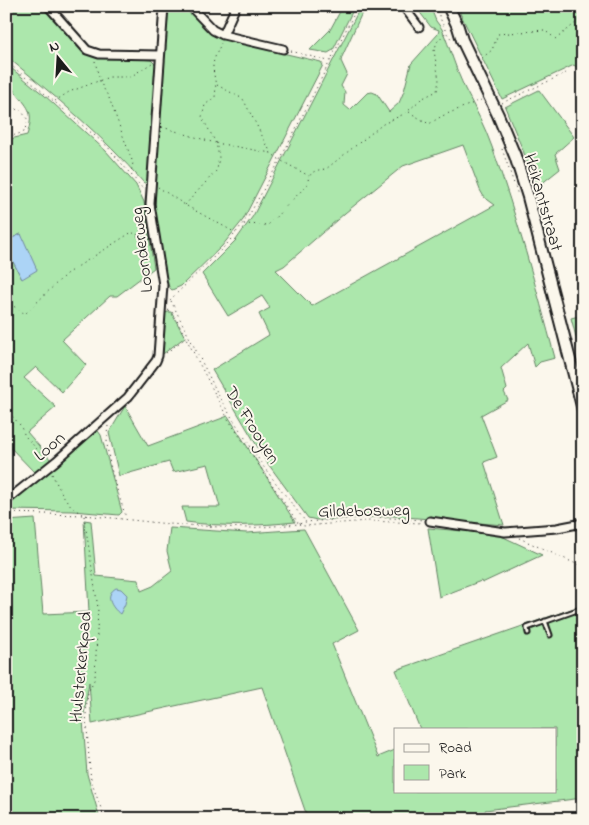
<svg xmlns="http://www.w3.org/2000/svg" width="589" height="825" font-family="'Indie Flower',sans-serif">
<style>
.green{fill:#ace7ac;stroke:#648264;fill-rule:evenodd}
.water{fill:#acd4f6;stroke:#728a9f}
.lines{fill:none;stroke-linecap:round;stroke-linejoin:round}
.lane-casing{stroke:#1c1c1c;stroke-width:7}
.street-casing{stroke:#1c1c1c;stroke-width:11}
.secondary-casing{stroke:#1c1c1c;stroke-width:14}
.path{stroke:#1c1c1c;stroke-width:1;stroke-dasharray:1 4;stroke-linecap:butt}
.lane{stroke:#fbf7ec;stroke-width:3}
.street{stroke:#fbf7ec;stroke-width:7}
.secondary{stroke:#fbf7ec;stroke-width:10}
.labels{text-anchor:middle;stroke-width:4;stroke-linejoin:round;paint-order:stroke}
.street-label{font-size:18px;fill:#1c1c1c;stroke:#fbf7ec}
</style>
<rect width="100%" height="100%" fill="#fbf7ec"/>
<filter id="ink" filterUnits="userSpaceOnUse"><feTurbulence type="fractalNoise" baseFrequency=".02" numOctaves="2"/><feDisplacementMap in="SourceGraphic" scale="10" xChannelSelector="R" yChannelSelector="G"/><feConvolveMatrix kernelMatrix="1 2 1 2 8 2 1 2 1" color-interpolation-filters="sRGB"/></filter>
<g filter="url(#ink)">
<path class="green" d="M 6,6 L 43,6 L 76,44 L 89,55 L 151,60 L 156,65 L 148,182 L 144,183 C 102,135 55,96 6,56 Z
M 166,6 L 186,6 L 211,34 L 218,38 L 321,62 L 323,65 L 243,220 L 222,246 L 181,286 L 172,290 C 160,283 155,211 155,195 Z
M 343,6 L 355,6 L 333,50 L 328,53 L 310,50 L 330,30 Z
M 361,6 L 365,6 L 342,57 L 341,61 L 347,74 L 341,86 L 345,92 L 344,105 L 350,110 L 367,93 L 372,92 L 377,94 L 389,112 L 399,103 L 404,91 L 411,64 L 438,34 L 439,30 L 431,27 L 415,6 L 430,6 L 436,21 L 442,29 C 450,48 456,70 465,89 C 475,108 485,127 492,147 C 517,216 536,287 555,358 L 540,362 L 535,367 L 528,343 L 501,368 L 507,389 L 504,392 L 508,400 L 481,415 L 497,457 L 484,462 L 504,525 L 393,516 L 317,520 L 308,518 L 266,461 L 212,370 L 269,335 L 259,314 L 270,308 L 262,296 L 228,316 L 202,274 L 236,240 L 253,216 ZM 463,145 L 480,190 L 484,197 L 495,205 L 312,306 L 276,270 L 284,266 L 345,213 L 403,166 Z
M 463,6 L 583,6 L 583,72 L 574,65 L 502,99 L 459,11 Z
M 6,64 L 44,95 L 106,151 L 136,185 L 144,202 L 154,268 L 117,296 L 110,296 L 62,340 L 86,365 L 62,392 L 36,367 L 24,378 L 56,407 L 27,432 L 51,460 L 35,473 L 6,443 L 6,248 L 22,279 L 21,234 L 6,241 L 6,140 L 27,135 C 35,110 28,108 13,89 L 6,89 Z
M 539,90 L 574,137 L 555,154 L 560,169 L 536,188 L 524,153 L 505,107 Z
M 168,312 L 171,312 L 185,337 L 159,357 L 162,346 L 165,313 Z
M 583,315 L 583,363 L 571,318 Z
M 125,406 L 148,446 L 228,416 L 295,522 C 259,526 222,527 186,522 L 182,507 L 220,507 L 208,464 L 173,472 L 169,462 L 119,476 L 109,433 Z
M 98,431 L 101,435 L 122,512 L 119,515 L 73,511 L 6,510 L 6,503 Z
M 35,519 L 43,614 L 89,612 L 84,520 L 91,521 L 96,576 L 139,580 L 141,591 L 153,586 L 172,571 L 167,551 L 170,528 L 247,533 L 304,529 L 359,630 L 332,644 L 378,757 L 395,750 L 395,791 L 555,791 L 555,729 L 420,729 L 396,670 L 583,605 L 583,767 L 581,767 L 578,780 L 583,798 L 485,810 L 486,819 L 308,819 L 262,687 L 92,724 L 89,682 L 83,720 L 87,774 L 100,819 L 6,819 L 6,521 Z
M 428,528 L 497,534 L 542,555 L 482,583 L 481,581 L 439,597 Z"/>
<path class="water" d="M 21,234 L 37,270 L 22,279 L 6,248 L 6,241 Z
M 116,588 L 121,589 L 127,595 L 125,604 L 120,614 C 111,607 104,595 116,588 Z"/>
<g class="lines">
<g class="lane-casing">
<path id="lane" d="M 545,621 L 550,635
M 528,633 L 527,628 L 583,608"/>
</g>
<g class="street-casing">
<path id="street" d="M 48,6 L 87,50 L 99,54 L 160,55
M 190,6 L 213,30 L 223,35 L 283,49
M 403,6 L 419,27
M 223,35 L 236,6
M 6,501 L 56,461 L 128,397 L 156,361 L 158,356 L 163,285 L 150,204 L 164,6
M 430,521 L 505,532 L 557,528 L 583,523"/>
</g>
<g class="secondary-casing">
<path id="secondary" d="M 448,6 L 458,27 L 462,40 L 498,115 L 515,156 L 528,197 L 583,410"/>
</g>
<path class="path" d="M 435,6 L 446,32 L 453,41
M 581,6 L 583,10
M 460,12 L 466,6
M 291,51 L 328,61
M 482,58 L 492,50 L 498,34 L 544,30 L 556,39 L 583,17
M 6,61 L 107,146 L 143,189
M 95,61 L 100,82 L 109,98 L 133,163 L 131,172
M 217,85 L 243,99 L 271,153
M 55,101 L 69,92 L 109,77 L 130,77 L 152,63
M 502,103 L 566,73
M 6,110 L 20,109 L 28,120 L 24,132 L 6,138
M 409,112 L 429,124 L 442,116 L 481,100
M 162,127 L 215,143
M 216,143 L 202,117 L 205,105 L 215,97 C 217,83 214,79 213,67 C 213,58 218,52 221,43
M 502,149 L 518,195
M 158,187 L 185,205 L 236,233
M 185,205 L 217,170 L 219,157 L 216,143 L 271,153 L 280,160 L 309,176
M 244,224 L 268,225 L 307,185 C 309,172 314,170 326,169 L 383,124 L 406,113 L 421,99 L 437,91 L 439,80 L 434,51 L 437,42 L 446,32
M 137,235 L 145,225
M 170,300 L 227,244 L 248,217 L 280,160 L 358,6
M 6,301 L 25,314 L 66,274 L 132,232 L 141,239 L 147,238
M 171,301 L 222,402 L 263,466 L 305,521
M 168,310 L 173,313 L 228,419 L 298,523
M 166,353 L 188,336
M 6,409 L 20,425 L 25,436 L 46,459
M 577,417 L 583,440
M 108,426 C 103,456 118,490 126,518
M 52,474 C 60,490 67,507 84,515
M 6,513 L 84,515 L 169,524 L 219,527 L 250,528 L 299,524 L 305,522 L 372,517 L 424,520
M 84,516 L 98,608 L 95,678 L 88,692 L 86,712 L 89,759 L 91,781 L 105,819
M 299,524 L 304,526 L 367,521 L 422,523
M 519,538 L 583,567"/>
<use href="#lane" class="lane"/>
<use href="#street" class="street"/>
<use href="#secondary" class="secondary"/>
</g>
</g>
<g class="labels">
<g class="street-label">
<text transform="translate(544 202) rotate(74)" y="6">Heikantstraat</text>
<text transform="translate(141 250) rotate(-97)" y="6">Loonderweg</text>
<text transform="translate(253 425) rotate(58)" y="6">De Frooyen</text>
<text transform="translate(49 446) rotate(-41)" y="6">Loon</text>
<text transform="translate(364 510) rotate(-1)" y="6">Gildebosweg</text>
<text transform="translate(80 667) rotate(-85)" y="6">Hulsterkerkpad</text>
</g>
</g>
<rect width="589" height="825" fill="none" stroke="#fbf7ec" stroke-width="25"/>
<rect x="12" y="12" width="564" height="800" fill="none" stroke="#1c1c1c" stroke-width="2" filter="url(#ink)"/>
<rect x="394" y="728" width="162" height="65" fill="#fbf7ec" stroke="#a29f99"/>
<rect x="404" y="744" width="25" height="8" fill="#fbf7ec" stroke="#a29f99"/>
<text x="439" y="752" font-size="15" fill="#1c1c1c">Road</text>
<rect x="404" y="765" width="25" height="15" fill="#ace7ac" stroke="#a29f99"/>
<text x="439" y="778" font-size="15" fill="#1c1c1c">Park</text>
<g transform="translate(58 58) rotate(342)" stroke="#fbf7ec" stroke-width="4" paint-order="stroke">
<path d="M0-4L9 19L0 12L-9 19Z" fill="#1c1c1c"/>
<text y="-8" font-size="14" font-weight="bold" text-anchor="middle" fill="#1c1c1c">N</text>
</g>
</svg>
